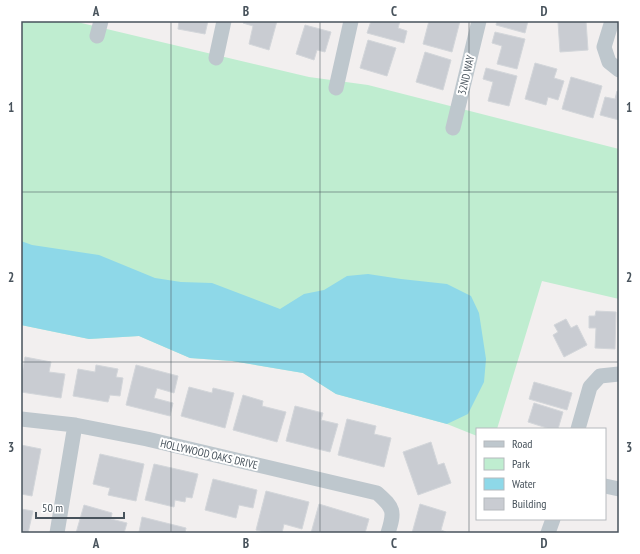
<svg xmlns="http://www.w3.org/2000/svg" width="640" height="554" font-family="'PT Sans Narrow',sans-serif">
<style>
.green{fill:#bfedd0}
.water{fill:#8ed8e8}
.building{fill:#c9ccd2;stroke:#d3d6da}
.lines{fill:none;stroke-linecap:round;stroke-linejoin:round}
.minor{stroke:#bec7cd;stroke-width:15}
.grid{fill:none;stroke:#48535c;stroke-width:1;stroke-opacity:0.55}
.labels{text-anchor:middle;stroke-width:4;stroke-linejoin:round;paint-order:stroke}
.street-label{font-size:11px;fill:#48535c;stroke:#fff}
.neatline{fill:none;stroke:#48535c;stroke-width:1.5}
.grid-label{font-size:13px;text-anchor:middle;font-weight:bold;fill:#48535c}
</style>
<rect width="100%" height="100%" fill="#f2efef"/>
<path class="green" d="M 21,21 L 73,21 L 309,77 L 368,85 L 619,149 L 619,299 L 542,281 L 497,429 L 477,429 L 477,436 L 447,424 L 336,394 L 303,373 L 232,361 L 190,358 L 139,336 L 89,339 L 21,325 Z"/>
<path class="water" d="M 21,241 L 32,245 L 99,255 L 155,278 L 181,282 L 212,283 L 280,309 L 304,294 L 324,290 L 347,276 L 368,274 L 401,279 L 447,284 L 471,296 L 479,313 L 486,359 L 484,382 L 468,414 L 447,424 L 336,394 L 303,373 L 232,361 L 190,358 L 139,336 L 89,339 L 21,325 Z"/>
<path class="building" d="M 179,21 L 208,21 L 205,34 L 178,29 Z
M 244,21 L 277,21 L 269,50 L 249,44 L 253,26 L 243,23 Z
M 371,21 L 400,21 L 398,28 L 407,31 L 404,43 L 367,33 Z
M 429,21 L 460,21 L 452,52 L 423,44 Z
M 497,21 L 528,21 L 525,33 L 496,25 Z
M 575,21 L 586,21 L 588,50 L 560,52 L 558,22 Z
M 305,25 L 331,32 L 325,52 L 317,50 L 314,60 L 296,54 Z
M 495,32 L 525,39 L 517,69 L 497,64 L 502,46 L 492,43 Z
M 368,40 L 396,48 L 387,76 L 360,68 Z
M 425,52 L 451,60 L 443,90 L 416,82 Z
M 535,63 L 557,69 L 554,78 L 564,81 L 558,100 L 548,97 L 546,105 L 525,99 Z
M 486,68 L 517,76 L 509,106 L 488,101 L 493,82 L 483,79 Z
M 571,77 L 602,86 L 593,118 L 562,109 Z
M 617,91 L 619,92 L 619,120 L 600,115 L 605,97 L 615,99 Z
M 596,311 L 616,312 L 615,349 L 595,348 L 596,328 L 589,328 L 589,316 L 595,316 Z
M 566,319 L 571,328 L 577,325 L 587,345 L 564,357 L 553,335 L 558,332 L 554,325 Z
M 25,357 L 51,362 L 49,372 L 65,374 L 61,398 L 21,392 L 21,380 Z
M 96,365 L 118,369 L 116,377 L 123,378 L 120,396 L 110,395 L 108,402 L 73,396 L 78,369 L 95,372 Z
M 136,365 L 178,376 L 174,393 L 157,388 L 154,398 L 173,403 L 170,416 L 126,405 Z
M 534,382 L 572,393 L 567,410 L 529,399 Z
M 189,387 L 212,393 L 213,388 L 234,393 L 225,428 L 181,416 Z
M 243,395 L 263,401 L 262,406 L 286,412 L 277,442 L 233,430 Z
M 534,403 L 563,412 L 558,429 L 550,429 L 528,422 Z
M 295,406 L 323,413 L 321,420 L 338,424 L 330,452 L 286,441 Z
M 347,419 L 376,426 L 374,434 L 391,438 L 384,467 L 338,455 Z
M 431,442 L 438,465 L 444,463 L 451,483 L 418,495 L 403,452 Z
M 21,445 L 41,449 L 32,496 L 21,494 Z
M 100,454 L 144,464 L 136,501 L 108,495 L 110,488 L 93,484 Z
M 154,464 L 198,474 L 192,498 L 186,497 L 185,502 L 175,500 L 174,507 L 145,500 Z
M 213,479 L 257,490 L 253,508 L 239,505 L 236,518 L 205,510 Z
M 266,491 L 309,502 L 302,529 L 284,524 L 282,533 L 268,533 L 256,530 Z
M 319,504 L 369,519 L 365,533 L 311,533 Z
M 420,504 L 446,512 L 441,530 L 446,532 L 446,533 L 412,533 Z
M 84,505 L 112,513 L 111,519 L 127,523 L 124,533 L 76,533 Z
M 21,509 L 33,511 L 28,533 L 21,533 Z
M 142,517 L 186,528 L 185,533 L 139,532 Z"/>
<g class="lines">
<path class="minor" d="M 612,21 L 604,47 L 609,62 L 619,70
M 97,36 L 101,21
M 216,58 L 224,21
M 336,88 L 351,21
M 453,128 L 479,21
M 21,419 L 75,425 L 147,439 L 377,493 C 394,508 395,511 388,533
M 578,429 L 590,387 L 600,376 L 619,374
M 605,486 L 619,489
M 57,533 L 75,425
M 548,533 L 553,519"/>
</g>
<path class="grid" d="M 171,21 L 171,533M 320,21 L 320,533M 469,21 L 469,533M 21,192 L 619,192M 21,362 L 619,362"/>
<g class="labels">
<g class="street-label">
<text transform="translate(466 75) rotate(-77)" y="4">32ND WAY</text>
<text transform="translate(209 454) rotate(13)" y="4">HOLLYWOOD OAKS DRIVE</text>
</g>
</g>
<rect width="640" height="554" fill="none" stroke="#ffffff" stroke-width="44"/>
<rect x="476" y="428" width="130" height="92" fill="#ffffff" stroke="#b6babe"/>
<rect x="484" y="441" width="20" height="6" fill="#bec7cd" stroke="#b6babe"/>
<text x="512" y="448" font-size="12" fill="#48535c">Road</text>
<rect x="484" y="458" width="20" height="12" fill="#bfedd0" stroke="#b6babe"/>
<text x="512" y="468" font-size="12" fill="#48535c">Park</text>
<rect x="484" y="478" width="20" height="12" fill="#8ed8e8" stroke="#b6babe"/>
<text x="512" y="488" font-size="12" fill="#48535c">Water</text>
<rect x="484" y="498" width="20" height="12" fill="#c9ccd2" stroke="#b6babe"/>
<text x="512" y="508" font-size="12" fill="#48535c">Building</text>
<path d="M36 512v6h88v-6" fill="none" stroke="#48535c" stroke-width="2"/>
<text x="42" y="512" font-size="12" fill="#48535c" stroke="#ffffff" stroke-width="3" paint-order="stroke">50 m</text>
<rect x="22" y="22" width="596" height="510" class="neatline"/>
<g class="grid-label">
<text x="96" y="16">A</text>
<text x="246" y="16">B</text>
<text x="394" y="16">C</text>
<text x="544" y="16">D</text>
<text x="11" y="112">1</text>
<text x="629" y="112">1</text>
<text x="11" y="282">2</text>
<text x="629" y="282">2</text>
<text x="11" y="452">3</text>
<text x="629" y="452">3</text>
<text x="96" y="548">A</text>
<text x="246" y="548">B</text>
<text x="394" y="548">C</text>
<text x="544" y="548">D</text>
</g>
</svg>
